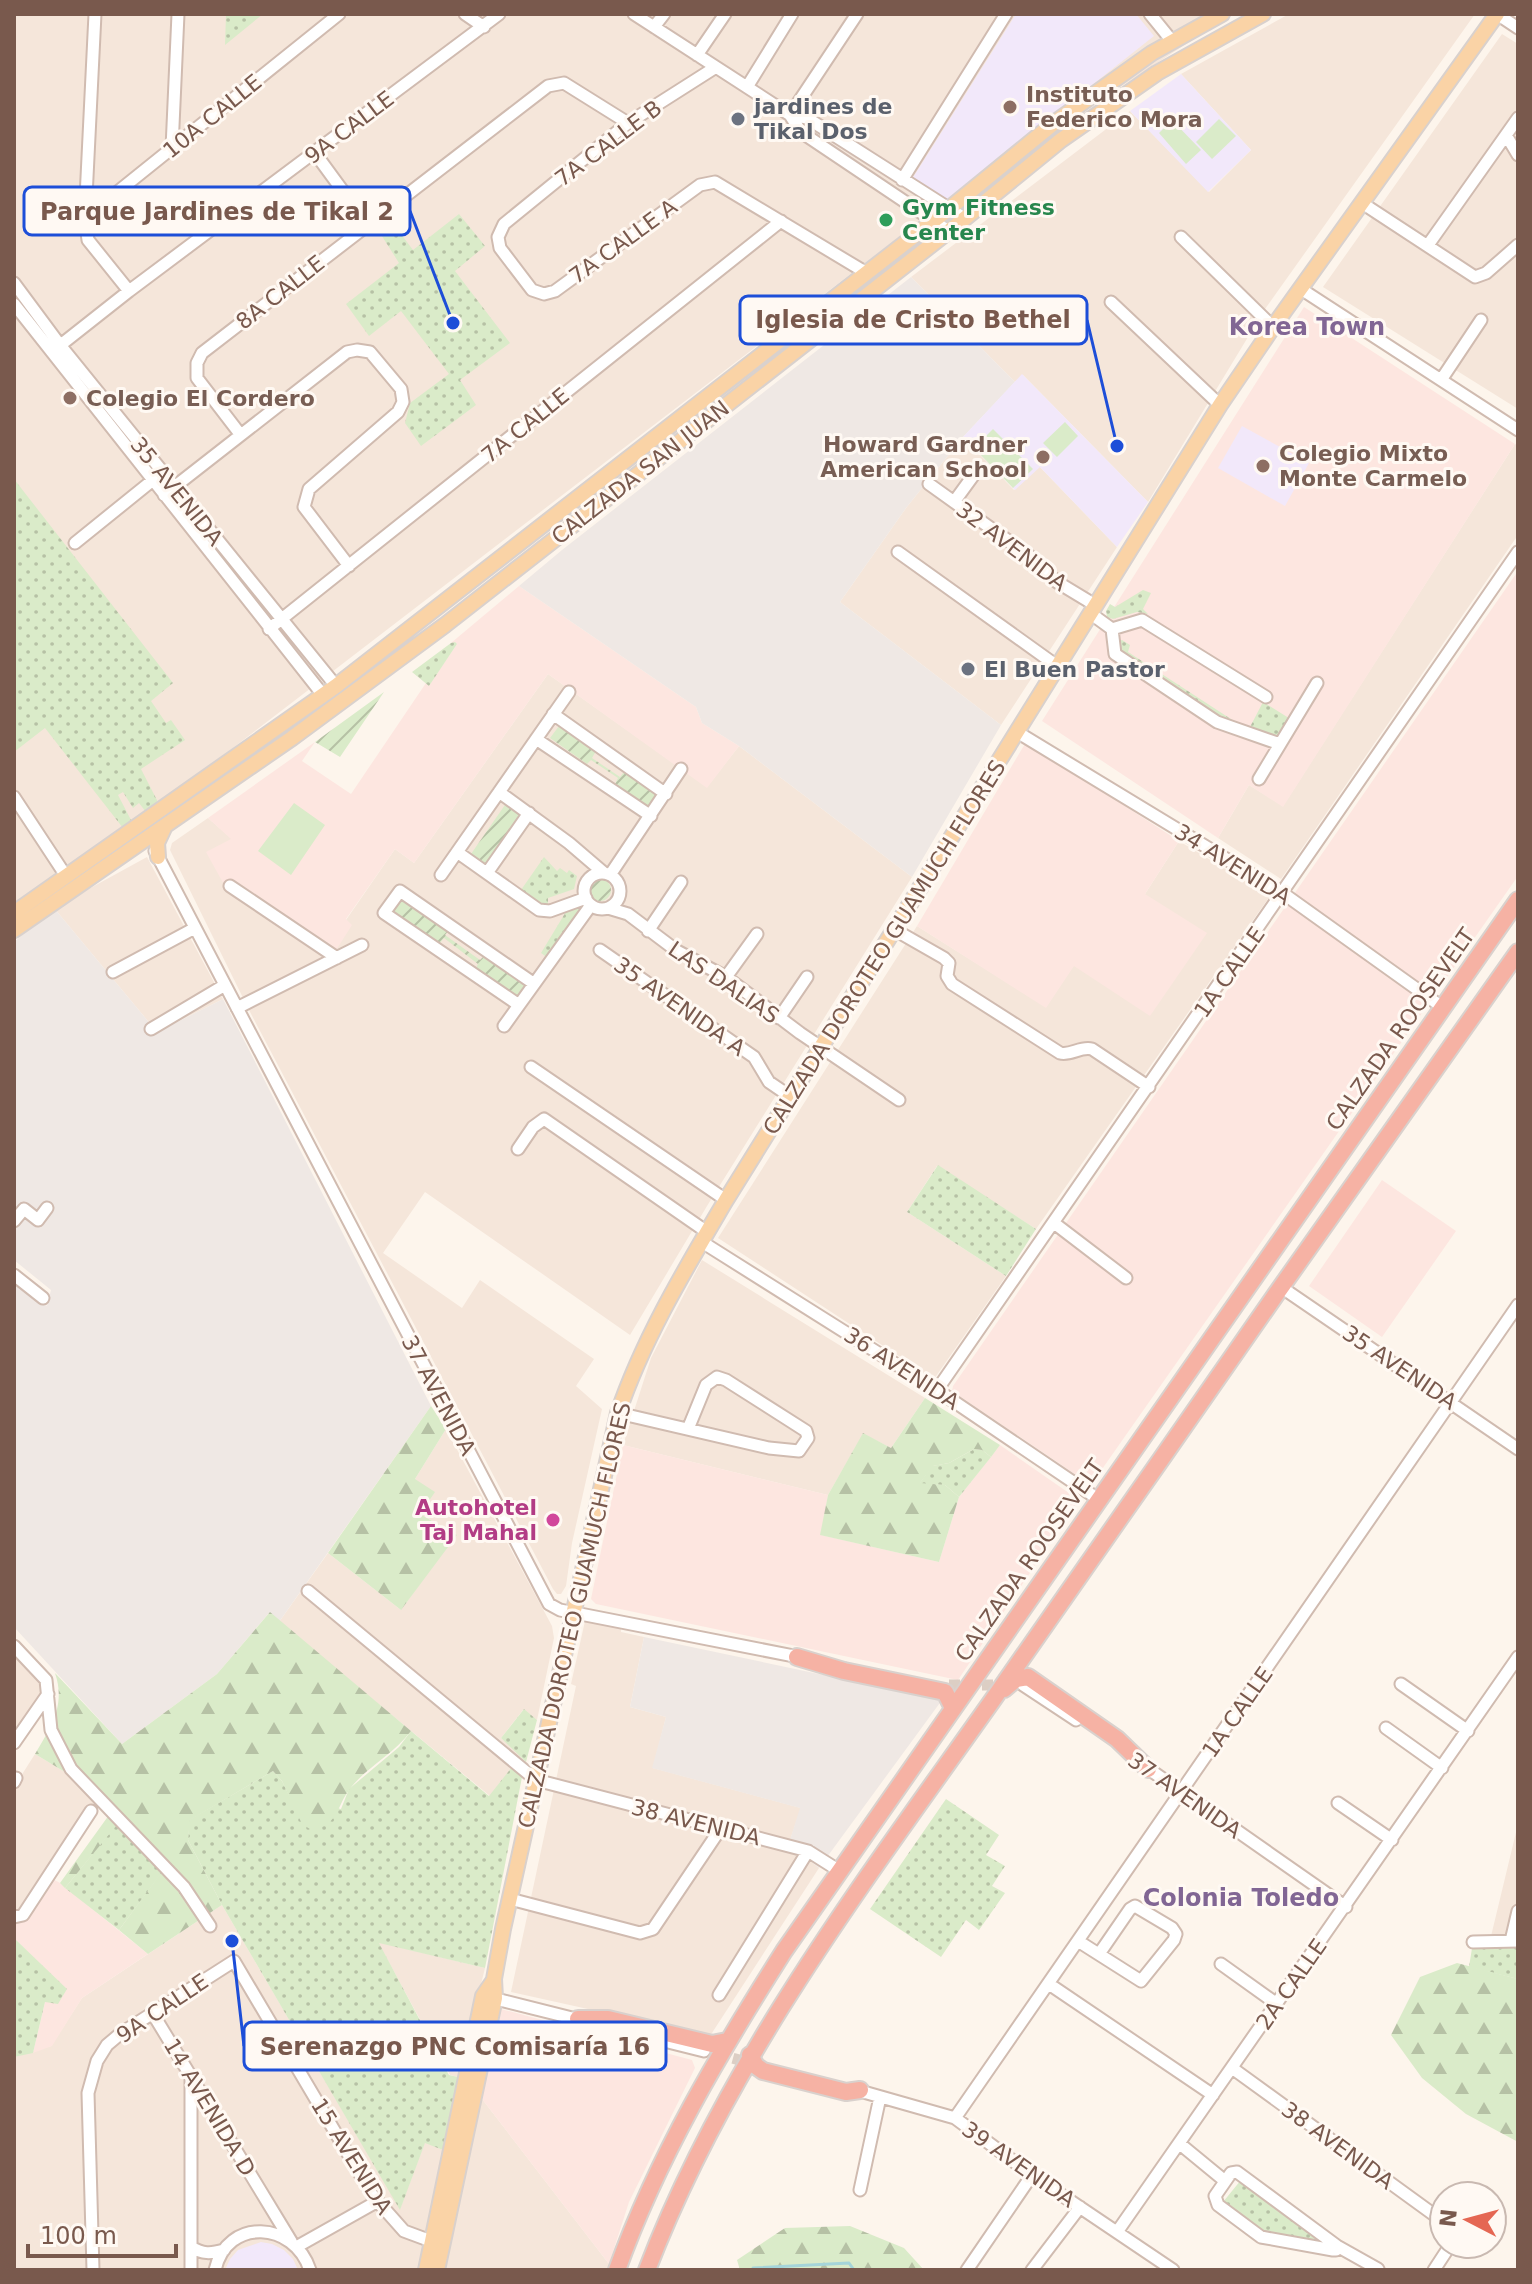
<svg xmlns="http://www.w3.org/2000/svg" width="1532" height="2284" font-family="'DejaVu Sans',sans-serif">
<style>
.residential{fill:#f5e6da}
.commercial{fill:#fde6e0}
.industrial{fill:#efe8e4}
.education{fill:#f2e8fa}
.grass{fill:url(#grass-dots)}
.forest{fill:url(#forest-firs)}
.garden{fill:url(#garden-furrows)}
.pitch{fill:#daebc9}
.lines{fill:none;stroke-linecap:round;stroke-linejoin:round}
.stream{stroke:#a5d5d9;stroke-width:3}
.minor-tunnel{stroke:#dccec4;stroke-width:11;stroke-dasharray:11 5.5;stroke-linecap:butt}
.minor-casing{stroke:#d0bbb0;stroke-width:15}
.major-casing{stroke:#d9d1cd;stroke-width:18}
.highway-casing{stroke:#d9d1cd;stroke-width:20}
.minor{stroke:#fff;stroke-width:11}
.major{stroke:#fad3a6;stroke-width:14}
.highway{stroke:#f6b2a4;stroke-width:16}
.education-dot{fill:#8d6e63;stroke:#fff9f3;stroke-width:3}
.worship-dot{fill:#6b7280;stroke:#fff9f3;stroke-width:3}
.leisure-dot{fill:#2e9e5b;stroke:#fff9f3;stroke-width:3}
.hotel-dot{fill:#d1479c;stroke:#fff9f3;stroke-width:3}
.labels{text-anchor:middle;stroke-width:6;stroke-linejoin:round;paint-order:stroke}
.education-label{font-size:22px;font-weight:bold;fill:#785e54;stroke:#fff9f3;text-anchor:start}
.worship-label{font-size:22px;font-weight:bold;fill:#5b616d;stroke:#fff9f3;text-anchor:start}
.street-label{font-size:22px;fill:#79594d;stroke:#fff9f3}
.leisure-label{font-size:22px;font-weight:bold;fill:#27864d;stroke:#fff9f3;text-anchor:start}
.hotel-label{font-size:22px;font-weight:bold;fill:#b23c85;stroke:#fff9f3;text-anchor:end}
.neighbourhood-label{font-size:24px;font-weight:bold;fill:#816694;stroke:#fff9f3}
.leader{fill:none;stroke:#1d4ed8;stroke-width:3}
.callout-dot{fill:#1d4ed8;stroke:#fff9f3;stroke-width:3}
.callout{fill:#fff9f3;stroke:#1d4ed8;stroke-width:3}
.callout-label{font-size:24px;text-anchor:middle;font-weight:bold;fill:#79594d}
</style>
<defs>
<pattern id="grass-dots" width="8" height="8" patternUnits="userSpaceOnUse" patternTransform="scale(2)"><rect width="8" height="8" fill="#daebc9"/><path d="M2 2h.1M6 6h.1" fill="none" stroke="#b6c1a5" stroke-width="1.8" stroke-linecap="round"/></pattern>
<pattern id="forest-firs" width="22" height="20" patternUnits="userSpaceOnUse" patternTransform="scale(2)"><rect width="22" height="20" fill="#daebc9"/><path d="M5 1l3.5 6h-7zM16 11l3.5 6h-7z" fill="#b6c1a5"/></pattern>
<pattern id="garden-furrows" width="10" height="10" patternUnits="userSpaceOnUse" patternTransform="scale(2)"><rect width="10" height="10" fill="#daebc9"/><path d="M-1 1l2-2M0 10L10 0M9 11l2-2" fill="none" stroke="#b6c1a5"/></pattern>
</defs>
<rect width="100%" height="100%" fill="#fdf5ec"/>
<path class="residential" d="M 14,14 L 1232,14 L 947,200 L 75,869 L 14,909 Z
M 1289,14 L 1475,14 L 1265,309 L 1148,502 L 1023,375 L 1015,382 L 911,277 L 1130,111 L 1209,192 L 1251,150 L 1181,74 Z
M 1502,34 L 1518,44 L 1518,409 L 1323,287 Z
M 963,437 L 1014,490 L 1039,466 L 1117,547 L 1001,725 L 840,602 L 906,508 Z
M 1515,444 L 1518,446 L 1518,535 L 1281,879 L 1218,838 L 1249,785 L 1283,806 Z
M 548,674 L 707,787 L 739,746 L 912,877 L 707,1206 L 630,1335 L 425,1192 L 383,1253 L 462,1308 L 480,1280 L 594,1359 L 576,1386 L 602,1409 L 572,1543 L 566,1586 L 561,1594 L 557,1594 L 553,1589 L 249,1010 L 170,850 L 172,843 L 208,818 L 232,839 L 346,920 L 395,849 L 414,863 Z
M 1179,841 L 1270,896 L 1036,1229 L 937,1166 L 907,1212 L 1006,1276 L 934,1379 L 718,1238 L 917,926 L 1046,1007 L 1073,966 L 1145,894 Z
M 147,857 L 223,999 L 157,1032 L 54,908 Z
M 702,1260 L 925,1398 L 891,1448 L 863,1434 L 828,1495 L 623,1445 L 651,1358 Z
M 446,1429 L 552,1626 L 554,1638 L 537,1720 L 523,1710 L 501,1738 L 521,1756 L 490,1796 L 279,1622 L 328,1553 L 401,1610 L 456,1534 L 420,1514 L 415,1479 Z
M 585,1621 L 621,1628 L 621,1632 L 644,1637 L 630,1707 L 666,1717 L 653,1768 L 801,1808 L 789,1843 L 819,1868 L 710,2036 L 511,1992 L 576,1686 L 571,1684 Z
M 14,1653 L 39,1680 L 42,1692 L 14,1737 Z
M 35,1754 L 103,1795 L 14,1923 L 14,1787 Z
M 1518,1824 L 1518,1956 L 1486,1957 Z
M 222,1905 L 400,2209 L 425,2142 L 443,2150 L 421,2270 L 14,2270 L 14,2057 L 51,2046 L 82,1998 Z
M 378,1942 L 485,1968 L 458,2077 L 450,2075 Z
M 479,2095 L 609,2264 L 607,2270 L 445,2270 Z"/>
<path class="commercial" d="M 1304,307 L 1515,444 L 1283,807 L 1249,785 L 1218,838 L 1042,721 Z
M 1518,571 L 1518,876 L 1093,1482 L 1085,1481 L 952,1391 L 953,1386 Z
M 519,586 L 696,707 L 702,723 L 739,746 L 707,788 L 548,674 L 414,863 L 395,849 L 346,919 L 352,925 L 331,958 L 227,890 L 206,852 L 231,839 L 208,818 L 315,742 L 302,761 L 351,794 L 426,683 L 429,685 L 457,644 L 451,643 Z
M 1026,742 L 1179,841 L 1145,894 L 1207,933 L 1150,1016 L 1074,966 L 1046,1008 L 917,926 Z
M 1382,1180 L 1456,1231 L 1382,1337 L 1309,1286 Z
M 623,1445 L 828,1495 L 821,1535 L 939,1562 L 959,1497 L 1000,1445 L 1079,1500 L 958,1680 L 596,1604 L 591,1599 Z
M 47,1876 L 60,1883 L 148,1954 L 82,1998 L 52,2046 L 33,2053 L 45,2002 L 66,1989 L 14,1938 L 14,1923 Z
M 501,2009 L 692,2060 L 695,2068 L 629,2202 L 609,2264 L 479,2095 Z"/>
<path class="industrial" d="M 911,277 L 1015,382 L 963,437 L 906,508 L 840,602 L 1001,725 L 912,877 L 739,746 L 702,723 L 696,707 L 519,586 L 562,550 Z
M 54,908 L 157,1032 L 223,999 L 431,1406 L 279,1622 L 269,1613 L 217,1674 L 122,1744 L 14,1627 L 14,1280 L 47,1306 L 51,1290 L 14,1260 L 14,942 Z
M 644,1637 L 942,1700 L 819,1868 L 789,1843 L 800,1808 L 652,1768 L 666,1717 L 630,1707 Z"/>
<path class="education" d="M 1016,14 L 1136,14 L 1154,36 L 947,200 L 912,179 Z
M 1181,74 L 1251,150 L 1208,192 L 1130,111 Z
M 1022,374 L 1148,502 L 1117,547 L 1040,467 L 1015,490 L 963,437 Z
M 1242,426 L 1309,463 L 1285,506 L 1218,468 Z
M 261,2242 L 272,2244 L 284,2250 L 293,2259 L 298,2270 L 225,2270 L 230,2259 L 238,2250 Z"/>
<path class="grass" d="M 226,14 L 263,14 L 225,45 Z
M 459,214 L 485,246 L 455,271 L 510,343 L 460,380 L 476,405 L 421,446 L 405,423 L 410,403 L 449,374 L 401,311 L 369,336 L 346,304 L 399,263 L 380,233 L 392,222 L 413,250 Z
M 14,479 L 173,683 L 151,701 L 166,723 L 171,720 L 185,740 L 141,769 L 159,804 L 146,812 L 139,803 L 133,808 L 123,792 L 118,795 L 132,822 L 123,828 L 45,728 L 14,752 Z
M 1143,590 L 1151,593 L 1143,609 L 1148,614 L 1137,612 L 1113,619 L 1107,617 L 1106,611 L 1110,604 L 1115,607 Z
M 1122,640 L 1130,645 L 1128,652 L 1237,723 L 1224,719 L 1122,655 L 1117,641 Z
M 455,642 L 457,644 L 429,686 L 412,672 L 451,643 Z
M 1263,702 L 1292,720 L 1279,736 L 1250,727 Z
M 544,857 L 557,871 L 560,868 L 567,873 L 569,870 L 577,876 L 574,889 L 548,898 L 548,904 L 544,906 L 521,890 Z
M 582,905 L 584,909 L 548,958 L 541,953 L 567,910 Z
M 938,1165 L 1036,1229 L 1006,1276 L 907,1212 Z
M 974,1449 L 982,1450 L 991,1457 L 959,1497 L 945,1485 L 919,1484 L 932,1466 L 949,1463 Z
M 524,1709 L 537,1720 L 526,1762 L 501,1738 Z
M 411,1731 L 489,1796 L 512,1767 L 522,1777 L 485,1968 L 379,1943 L 449,2075 L 458,2077 L 443,2150 L 425,2143 L 400,2210 L 222,1905 L 188,1840 L 189,1820 L 273,1771 L 282,1781 L 290,1797 L 341,1809 L 349,1789 L 399,1747 Z
M 946,1799 L 999,1835 L 986,1855 L 1005,1866 L 992,1886 L 1005,1893 L 979,1930 L 966,1920 L 941,1957 L 870,1909 Z
M 120,1820 L 166,1867 L 119,1930 L 65,1888 Z
M 14,1938 L 67,1989 L 58,2004 L 45,2002 L 33,2053 L 14,2057 Z
M 1518,1941 L 1518,1979 L 1469,1967 L 1473,1942 Z
M 1241,2180 L 1326,2242 L 1264,2233 L 1223,2202 Z"/>
<path class="forest" d="M 925,1398 L 1000,1445 L 991,1457 L 982,1450 L 974,1449 L 949,1463 L 933,1466 L 920,1483 L 945,1485 L 959,1497 L 939,1562 L 820,1535 L 828,1495 L 863,1433 L 891,1448 Z
M 431,1406 L 446,1429 L 415,1479 L 435,1492 L 420,1514 L 457,1535 L 401,1610 L 328,1553 Z
M 270,1612 L 411,1731 C 393,1755 365,1768 350,1789 C 335,1808 341,1821 313,1831 L 302,1824 L 282,1781 L 273,1771 L 190,1820 L 188,1840 L 222,1905 L 148,1954 L 119,1930 L 166,1866 L 120,1821 L 65,1888 L 60,1883 L 109,1815 L 103,1795 L 35,1754 C 51,1727 66,1705 55,1673 L 122,1744 L 217,1674 Z
M 1457,1963 L 1518,1979 L 1518,2142 L 1466,2114 L 1422,2078 L 1391,2035 L 1420,1977 Z
M 850,2226 L 904,2248 L 924,2270 L 740,2270 L 737,2260 L 785,2228 Z"/>
<path class="garden" d="M 384,692 L 340,757 L 315,742 Z
M 559,726 L 596,751 L 592,758 L 620,777 L 624,772 L 661,797 L 652,810 L 615,784 L 618,778 L 591,760 L 587,764 L 550,738 Z
M 507,802 L 523,814 L 488,865 L 471,854 Z
M589 890a11 11 0 1 1 22 0a11 11 0 1 1-22 0Z
M 401,898 L 449,930 L 445,935 L 480,960 L 484,956 L 528,986 L 518,999 L 475,970 L 478,964 L 444,938 L 439,944 L 392,911 Z"/>
<path class="pitch" d="M 1219,119 L 1236,136 L 1212,159 L 1196,142 Z
M 1172,120 L 1201,150 L 1186,164 L 1159,133 Z
M 1065,422 L 1078,436 L 1057,457 L 1043,443 Z
M 993,429 L 1033,469 L 1013,488 L 974,448 Z
M 294,803 L 325,825 L 291,875 L 258,851 Z"/>
<g class="lines">
<path class="stream" d="M 753,2268 L 849,2263 L 854,2270"/>
<path class="minor-tunnel" d="M 949,1685 L 1009,1685
M 717,2054 L 754,2064"/>
<g class="minor-casing">
<path id="minor" d="M 95,14 L 85,218 L 88,240 L 129,291
M 465,14 L 484,27
M 634,14 L 790,115 L 807,118 L 964,218
M 1150,14 L 1172,41
M 1497,14 L 1518,28
M 654,27 L 664,14
M 697,55 L 725,14
M 716,67 L 628,123 L 504,224 L 498,237 L 500,248 L 532,290 L 544,294 L 555,291 L 700,185 L 715,182 L 865,272
M 747,87 L 792,14
M 790,115 L 801,132 L 947,230
M 790,115 L 857,14
M 1506,135 L 1518,155
M 172,148 L 178,14
M 315,153 L 367,224
M 902,180 L 1006,14
M 1362,203 L 1475,277 L 1486,273 L 1518,245
M 85,218 L 339,14
M 1181,237 L 1273,327
M 1428,245 L 1518,118
M 14,283 L 60,345 L 336,686
M 1301,289 L 1518,430
M 1111,302 L 1220,405
M 14,304 L 323,695
M 53,351 L 129,291 L 499,14
M 1441,380 L 1481,320
M 240,434 L 197,378 L 197,363 L 202,353 L 548,86 L 564,83 L 628,123
M 929,484 L 1031,557 L 1057,582 L 1095,605
M 164,495 L 347,352 L 357,350 L 370,352 L 401,389 L 403,402 L 398,412 L 309,489 L 304,507 L 349,566
M 954,502 L 978,469
M 75,543 L 153,480
M 898,552 L 1057,666
M 1090,613 L 1112,629
M 269,629 L 781,221
M 1112,629 L 1115,654 L 1217,722 L 1280,744
M 1112,629 L 1142,620 L 1266,697
M 553,714 L 666,794
M 1017,732 L 1284,894 L 1442,1007
M 536,739 L 651,816
M 1259,779 L 1317,683
M 499,792 L 569,843 L 604,873
M 14,797 L 66,876
M 155,851 L 549,1604 L 560,1610 L 804,1658
M 457,852 L 539,910 L 550,911 L 586,898
M 487,873 L 529,813
M584 891a18 18 0 1 1 36 0a18 18 0 1 1-36 0Z
M 441,875 L 569,692
M 610,875 L 681,769
M 230,886 L 337,958
M 608,908 L 628,914 L 677,951 L 726,977 L 800,1033 L 899,1100
M 895,930 L 944,958 L 949,963 L 947,976 L 952,984 L 1060,1053 C 1071,1056 1080,1046 1092,1049 L 1149,1087
M 648,931 L 681,882
M 600,950 L 754,1057 L 769,1082 L 791,1097
M 113,972 L 195,928
M 726,977 L 757,934
M 519,1005 L 384,913 L 400,891 L 533,983
M 237,1008 L 362,945
M 779,1018 L 807,977
M 504,1026 L 591,905
M 151,1029 L 225,985
M 531,1067 L 726,1200
M 518,1149 L 533,1127 L 544,1119 L 707,1232
M 14,1221 L 24,1209 L 38,1220 L 47,1208
M 1054,1223 L 1126,1278
M 702,1242 L 937,1390 L 1098,1499
M 14,1275 L 43,1298
M 1281,1287 L 1518,1449
M 937,1390 L 1518,552
M 618,1413 L 769,1448 L 799,1451 L 808,1438 L 806,1431 L 726,1380 L 717,1377 L 706,1385 L 688,1429
M 308,1591 L 536,1780 L 808,1851 L 838,1870
M 14,1646 L 46,1680 L 51,1730 L 71,1769 L 184,1887 L 210,1926
M 1401,1684 L 1468,1731
M 1023,1685 L 1076,1720
M 1386,1728 L 1442,1768
M 14,1743 L 48,1694
M 1143,1765 L 1346,1907
M 14,1782 L 16,1778
M 1338,1803 L 1392,1840
M 510,1899 L 640,1933 L 653,1929 L 721,1828
M 14,1917 L 23,1915 L 91,1811
M 1078,1941 L 1141,1981 L 1174,1940 L 1176,1934 L 1172,1928 L 1135,1906 L 1130,1909 L 1099,1954
M 1511,1941 L 1518,1911
M 1473,1942 L 1518,1941
M 1221,1964 L 1277,2004
M 1049,1984 L 1213,2095
M 719,1995 L 808,1851
M 488,1997 L 584,2021
M 153,2014 L 291,2241
M 624,2031 L 704,2051
M 1232,2068 L 1444,2222
M 853,2089 L 955,2118 L 1032,2175 L 1173,2270
M 955,2118 L 1518,1305
M 1180,2144 L 1225,2181
M 860,2190 L 880,2097
M 1117,2232 L 1518,1657
M 298,2246 L 378,2201
M 1337,2246 L 1336,2250 L 1333,2250 L 1261,2237 L 1218,2205 L 1215,2196 L 1231,2173 L 1237,2172 L 1337,2246 L 1378,2269
M 191,2247 C 203,2254 210,2254 224,2250
M 93,2270 L 88,2093 L 97,2061 L 107,2045 L 120,2034 L 234,1961 L 373,2196 L 404,2231 L 439,2244
M 191,2270 L 191,2079
M 215,2270 C 227,2217 294,2221 310,2270
M 967,2270 L 1032,2175
M 1032,2270 L 1080,2207
M 1434,2270 L 1451,2244"/>
</g>
<g class="major-casing">
<path id="major" d="M 158,857 L 157,843 L 164,828
M 14,913 L 336,686 L 950,208 L 1054,123 L 1152,53 L 1222,14
M 14,930 L 292,738 L 445,625 L 958,224 L 1061,140 L 1157,73 L 1263,14
M 426,2270 L 483,1996 L 494,1980
M 437,2270 L 495,1998 L 494,1979 L 503,1929 L 618,1413 C 644,1337 686,1268 726,1200 L 1220,405 L 1273,327 L 1497,14"/>
</g>
<g class="highway-casing">
<path id="highway" d="M 797,1657 L 844,1671 L 945,1692 L 953,1708
M 1004,1689 L 1016,1679 L 1028,1677 L 1117,1739 L 1148,1769
M 578,2019 L 608,2019 L 712,2044 L 727,2041
M 750,2055 L 756,2066 L 763,2071 L 846,2092 L 860,2090
M 617,2270 C 658,2156 720,2052 784,1951 L 1518,900
M 647,2270 C 727,2061 864,1882 992,1701 C 1089,1564 1183,1427 1279,1290 C 1358,1177 1439,1065 1518,952"/>
</g>
<use href="#minor" class="minor"/>
<use href="#major" class="major"/>
<use href="#highway" class="highway"/>
</g>
<g class="education-dot">
<circle cx="1010" cy="107" r="8"/>
<circle cx="70" cy="398" r="8"/>
<circle cx="1043" cy="457" r="8"/>
<circle cx="1263" cy="466" r="8"/>
</g>
<g class="worship-dot">
<circle cx="738" cy="119" r="8"/>
<circle cx="968" cy="669" r="8"/>
</g>
<circle class="leisure-dot" cx="886" cy="220" r="8"/>
<circle class="hotel-dot" cx="553" cy="1520" r="8"/>
<g class="labels">
<g class="education-label">
<text x="1026" y="102">Instituto<tspan x="1026" dy="25">Federico Mora</tspan></text>
<text x="86" y="406">Colegio El Cordero</text>
<text x="1027" y="452" text-anchor="end">Howard Gardner<tspan x="1027" dy="25">American School</tspan></text>
<text x="1279" y="461">Colegio Mixto<tspan x="1279" dy="25">Monte Carmelo</tspan></text>
</g>
<g class="worship-label">
<text x="754" y="114">jardines de<tspan x="754" dy="25">Tikal Dos</tspan></text>
<text x="984" y="677">El Buen Pastor</text>
</g>
<g class="street-label">
<text transform="translate(212 116) rotate(-39)" y="8">10A CALLE</text>
<text transform="translate(349 127) rotate(-37)" y="8">9A CALLE</text>
<text transform="translate(608 143) rotate(-37)" y="8">7A CALLE B</text>
<text transform="translate(623 241) rotate(-36)" y="8">7A CALLE A</text>
<text transform="translate(280 292) rotate(-38)" y="8">8A CALLE</text>
<text transform="translate(525 425) rotate(-39)" y="8">7A CALLE</text>
<text transform="translate(640 472) rotate(-38)" y="8">CALZADA SAN JUAN</text>
<text transform="translate(177 491) rotate(51)" y="8">35 AVENIDA</text>
<text transform="translate(1012 546) rotate(37)" y="8">32 AVENIDA</text>
<text transform="translate(1233 864) rotate(32)" y="8">34 AVENIDA</text>
<text transform="translate(884 947) rotate(-58)" y="8">CALZADA DOROTEO GUAMUCH FLORES</text>
<text transform="translate(1229 972) rotate(-55)" y="8">1A CALLE</text>
<text transform="translate(724 982) rotate(34)" y="8">LAS DALIAS</text>
<text transform="translate(680 1006) rotate(35)" y="8">35 AVENIDA A</text>
<text transform="translate(1400 1029) rotate(-55)" y="8">CALZADA ROOSEVELT</text>
<text transform="translate(1400 1367) rotate(34)" y="8">35 AVENIDA</text>
<text transform="translate(902 1368) rotate(33)" y="8">36 AVENIDA</text>
<text transform="translate(439 1395) rotate(62)" y="8">37 AVENIDA</text>
<text transform="translate(1029 1560) rotate(-55)" y="8">CALZADA ROOSEVELT</text>
<text transform="translate(574 1615) rotate(-77)" y="8">CALZADA DOROTEO GUAMUCH FLORES</text>
<text transform="translate(1237 1712) rotate(-55)" y="8">1A CALLE</text>
<text transform="translate(1185 1795) rotate(35)" y="8">37 AVENIDA</text>
<text transform="translate(696 1822) rotate(14)" y="8">38 AVENIDA</text>
<text transform="translate(1291 1984) rotate(-55)" y="8">2A CALLE</text>
<text transform="translate(162 2008) rotate(-34)" y="8">9A CALLE</text>
<text transform="translate(210 2107) rotate(59)" y="8">14 AVENIDA D</text>
<text transform="translate(1338 2145) rotate(36)" y="8">38 AVENIDA</text>
<text transform="translate(352 2156) rotate(58)" y="8">15 AVENIDA</text>
<text transform="translate(1019 2164) rotate(35)" y="8">39 AVENIDA</text>
</g>
<g class="leisure-label">
<text x="902" y="215">Gym Fitness<tspan x="902" dy="25">Center</tspan></text>
</g>
<g class="hotel-label">
<text x="537" y="1515">Autohotel<tspan x="537" dy="25">Taj Mahal</tspan></text>
</g>
<g class="neighbourhood-label">
<text x="1307" y="335">Korea Town</text>
<text x="1241" y="1906">Colonia Toledo</text>
</g>
</g>
<path class="leader" d="M453 323L410 211M1117 446L1087 320M232 1941L244 2046"/>
<g class="callout-dot">
<circle cx="453" cy="323" r="8"/>
<circle cx="1117" cy="446" r="8"/>
<circle cx="232" cy="1941" r="8"/>
</g>
<g class="callout">
<rect x="24" y="187" width="386" height="48" rx="8"/>
<rect x="740" y="296" width="347" height="48" rx="8"/>
<rect x="244" y="2022" width="422" height="48" rx="8"/>
</g>
<g class="callout-label">
<text x="217" y="220">Parque Jardines de Tikal 2</text>
<text x="913" y="328">Iglesia de Cristo Bethel</text>
<text x="455" y="2055">Serenazgo PNC Comisaría 16</text>
</g>
<rect width="1532" height="2284" fill="none" stroke="#79594d" stroke-width="32"/>
<g transform="translate(1468 2220) rotate(276)"><circle r="38" fill="#fff9f3" stroke="#c9b9b1" stroke-width="2"/>
<path d="M0-6L14 30L0 20L-14 30Z" fill="#e56753"/>
<text y="-12" font-size="22" font-weight="bold" text-anchor="middle" fill="#79594d">N</text>
</g>
<path d="M28 2244v12h148v-12" fill="none" stroke="#79594d" stroke-width="4"/>
<text x="40" y="2244" font-size="24" fill="#79594d" stroke="#fff9f3" stroke-width="6" paint-order="stroke">100 m</text>
</svg>
